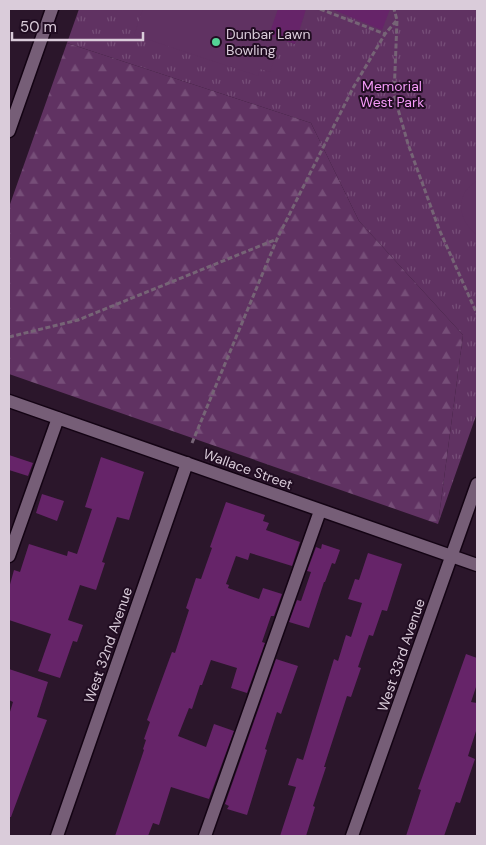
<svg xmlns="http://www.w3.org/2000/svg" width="486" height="845" font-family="'DM Sans',sans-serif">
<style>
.grass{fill:url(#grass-tufts)}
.forest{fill:url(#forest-firs)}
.garden{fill:#603262}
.building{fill:#662469}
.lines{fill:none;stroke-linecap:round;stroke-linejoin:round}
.minor-casing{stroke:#130313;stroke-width:15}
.path{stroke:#766476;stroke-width:3;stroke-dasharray:5 2.5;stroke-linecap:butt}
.minor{stroke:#765e77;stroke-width:12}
.poi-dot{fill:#54d396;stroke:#210d22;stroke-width:2}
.labels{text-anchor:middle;stroke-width:4;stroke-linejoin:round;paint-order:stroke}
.poi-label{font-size:14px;fill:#daccda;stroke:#210d22;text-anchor:start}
.park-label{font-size:14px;fill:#f69bf9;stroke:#210d22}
.street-label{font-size:14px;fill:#daccda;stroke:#210d22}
</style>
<defs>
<pattern id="grass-tufts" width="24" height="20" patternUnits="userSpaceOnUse" patternTransform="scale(1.25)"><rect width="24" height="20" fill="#603262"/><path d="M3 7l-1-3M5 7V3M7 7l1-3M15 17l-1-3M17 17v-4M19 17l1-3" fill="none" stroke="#764e78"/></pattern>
<pattern id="forest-firs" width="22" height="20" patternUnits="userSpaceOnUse" patternTransform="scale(1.25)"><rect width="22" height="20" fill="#603262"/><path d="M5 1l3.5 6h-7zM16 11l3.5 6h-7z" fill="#764e78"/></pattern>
</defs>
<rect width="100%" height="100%" fill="#2b162b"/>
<path class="grass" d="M 79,9 L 477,9 L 477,413 L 438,524 L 463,335 L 359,221 L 311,123 L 67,43 Z"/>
<path class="forest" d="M 67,43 L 311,123 L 359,221 L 463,335 L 438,524 L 9,374 L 9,207 Z"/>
<path class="garden" d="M 143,9 L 281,9 L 304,16 L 295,44 L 281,39 L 270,72 L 260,69 L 258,76 L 134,35 Z
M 477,181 L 477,235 C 458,221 454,194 477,181 Z"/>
<path class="building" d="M 278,9 L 306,9 L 295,44 L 269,35 Z
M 331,9 L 390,9 L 382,30 Z
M 9,455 L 33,463 L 28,476 L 9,470 Z
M 101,457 L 144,472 L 129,520 L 117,517 L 102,562 L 105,563 L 96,590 L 80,585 L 68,620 L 83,625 L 77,642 L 73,641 L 60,678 L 38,671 L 51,634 L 9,620 L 9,588 L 14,570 L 20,572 L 29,544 L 67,556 L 68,551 L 77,554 L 92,509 L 85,507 Z
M 42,494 L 64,501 L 57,521 L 36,513 Z
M 226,502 L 265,515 L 263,521 L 269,523 L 266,530 L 300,542 L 292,566 L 250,553 L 248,560 L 236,556 L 226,584 L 229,585 L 228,588 L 259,599 L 263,588 L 282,594 L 274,616 L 271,616 L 262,642 L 265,643 L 247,693 L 231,688 L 237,668 L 211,660 L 202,685 L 200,685 L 192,709 L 189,708 L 178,736 L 206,747 L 214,724 L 234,731 L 209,799 L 171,787 L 159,825 L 153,823 L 148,836 L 115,836 L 144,750 L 143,749 L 146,740 L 144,739 L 150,722 L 147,720 L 172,652 L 175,653 L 189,610 L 186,608 L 196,578 L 201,579 L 212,548 L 210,547 Z
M 322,544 L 340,550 L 335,564 L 332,563 L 325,582 L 324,582 L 309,628 L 289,622 L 297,600 L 301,601 L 311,572 L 307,571 L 316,547 L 321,549 Z
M 368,553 L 402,564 L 393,592 L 387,611 L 382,610 L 373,636 L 369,635 L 358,667 L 361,668 L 351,697 L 347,696 L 324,767 L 326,767 L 313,806 L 315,807 L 306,836 L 280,836 L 296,787 L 288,785 L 297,758 L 303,760 L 334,659 L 338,661 L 346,635 L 351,637 L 362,603 L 348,599 L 355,579 L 359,580 Z
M 466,654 L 477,658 L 477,684 L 471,702 L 477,703 L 477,728 L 468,756 L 475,759 L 460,803 L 456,802 L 444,836 L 406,836 L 421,790 L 418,789 Z
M 276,659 L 298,666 L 281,714 L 277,712 L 265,749 L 267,750 L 247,815 L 227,809 L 229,806 L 225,804 Z
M 9,669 L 48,682 L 37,717 L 47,720 L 11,817 L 9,817 L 9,715 L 13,702 L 9,700 Z"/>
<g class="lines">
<g class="minor-casing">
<path id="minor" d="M 9,131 L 52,9
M 9,401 L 477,565
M 9,556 L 58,418
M 57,836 L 187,463
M 205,836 L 320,511
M 352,836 L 477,484"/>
</g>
<path class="path" d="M 320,9 L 385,34
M 397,21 L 394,95 L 408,144 L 439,229 L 477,314
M 9,337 L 78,320 L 277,239
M 192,443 L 277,239 L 353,88 L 385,34 L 397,20 L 394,9"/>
<use href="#minor" class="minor"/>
</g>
<circle class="poi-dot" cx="216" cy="42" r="5"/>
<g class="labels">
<g class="poi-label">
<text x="226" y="39">Dunbar Lawn<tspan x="226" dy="16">Bowling</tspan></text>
</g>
<g class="park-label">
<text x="392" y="91">Memorial<tspan x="392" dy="16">West Park</tspan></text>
</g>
<g class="street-label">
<text transform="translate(248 469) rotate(20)" y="5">Wallace Street</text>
<text transform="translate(108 645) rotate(-71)" y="5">West 32nd Avenue</text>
<text transform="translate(401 655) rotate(-71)" y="5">West 33rd Avenue</text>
</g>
</g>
<rect width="486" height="845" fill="none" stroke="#daccda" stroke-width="20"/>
<path d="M12 32v8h131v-8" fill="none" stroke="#daccda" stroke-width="2.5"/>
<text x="20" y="32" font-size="15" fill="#daccda" stroke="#210d22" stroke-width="4" paint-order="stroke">50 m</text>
</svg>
